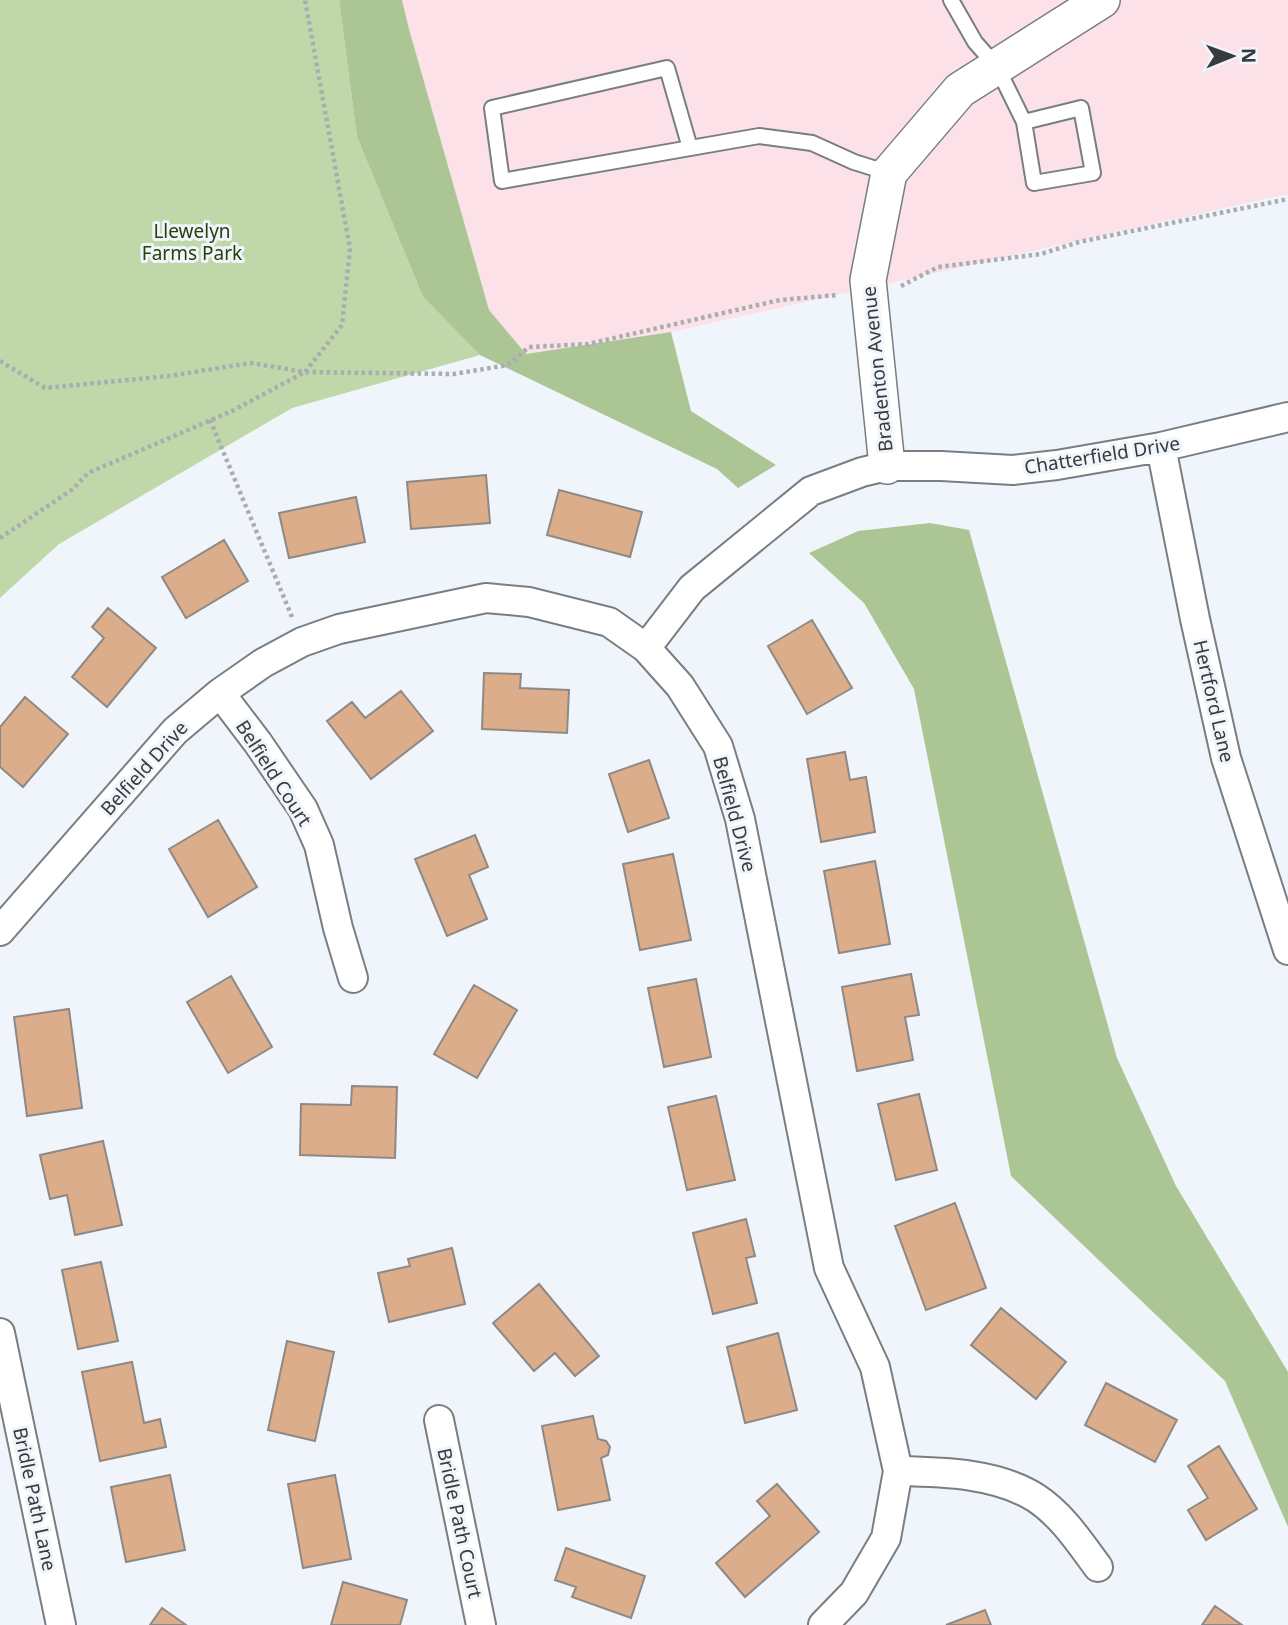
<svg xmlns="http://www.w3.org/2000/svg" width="1288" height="1625" font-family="'Noto Sans',sans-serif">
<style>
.commercial{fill:#fce2e8}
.green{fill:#bfd7a9}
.forest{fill:#acc594}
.building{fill:#dcad8b;stroke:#8f8985;stroke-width:2}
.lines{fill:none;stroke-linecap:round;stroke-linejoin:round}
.service-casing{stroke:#787e82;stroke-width:18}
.minor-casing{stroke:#787e82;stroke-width:32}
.tertiary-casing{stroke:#787e82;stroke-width:38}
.path{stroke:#a9adb1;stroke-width:4.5;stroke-dasharray:3.5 3.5;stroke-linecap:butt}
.service{stroke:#fff;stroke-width:14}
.minor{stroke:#fff;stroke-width:28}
.tertiary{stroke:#fff;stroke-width:35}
.labels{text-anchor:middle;stroke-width:6;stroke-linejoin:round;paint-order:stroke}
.park-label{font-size:19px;fill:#283f09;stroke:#eff5fa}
.street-label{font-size:19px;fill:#383a3c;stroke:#eff5fa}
</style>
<rect width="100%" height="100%" fill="#eff5fa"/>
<path class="commercial" d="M 402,0 L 1288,0 L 1288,194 L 671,332 L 526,354 L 489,310 L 409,29 Z"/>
<path class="green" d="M 0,0 L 339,0 L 357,137 L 423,297 L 480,355 L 292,408 L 59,544 L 0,598 Z"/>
<path class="forest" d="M 339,0 L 402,0 L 409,29 L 489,310 L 526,354 L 671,332 L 691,411 L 776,465 L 738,488 L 717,469 L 480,355 L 423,297 L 357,137 Z
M 930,523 L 969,530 L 1117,1058 L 1176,1186 L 1288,1372 L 1288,1527 L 1225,1381 L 1011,1176 L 914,689 L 864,603 L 809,553 L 858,531 Z"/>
<path class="building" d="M 486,475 L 490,523 L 411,529 L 407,482 Z
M 559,490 L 642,512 L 630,557 L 547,535 Z
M 356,497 L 365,542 L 289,558 L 279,513 Z
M 224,540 L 248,581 L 186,618 L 162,577 Z
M 108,608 L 156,648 L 107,707 L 72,677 L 104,638 L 92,627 Z
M 812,620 L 852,688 L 807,714 L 768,646 Z
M 484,673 L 521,674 L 520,688 L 569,690 L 567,733 L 482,729 Z
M 401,691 L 433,731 L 371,779 L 327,721 L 352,702 L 365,718 Z
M 25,697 L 68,734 L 23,787 L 0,767 L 0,727 Z
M 845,752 L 850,780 L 866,777 L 875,832 L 821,842 L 807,759 Z
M 649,760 L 669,818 L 628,832 L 609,774 Z
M 218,820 L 257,887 L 208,917 L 169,849 Z
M 475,835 L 488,867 L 469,875 L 487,919 L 447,936 L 415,859 Z
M 673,854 L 691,940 L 640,950 L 623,864 Z
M 875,861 L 890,944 L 839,953 L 824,871 Z
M 911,974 L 919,1015 L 905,1017 L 913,1060 L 857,1071 L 842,987 Z
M 231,976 L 272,1047 L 228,1073 L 187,1002 Z
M 696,979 L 711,1057 L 664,1067 L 648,988 Z
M 474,985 L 517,1010 L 477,1078 L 434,1054 Z
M 69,1009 L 82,1108 L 27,1116 L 14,1017 Z
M 352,1086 L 397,1087 L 395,1158 L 300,1155 L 301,1104 L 351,1105 Z
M 919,1094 L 937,1170 L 896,1180 L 878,1104 Z
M 716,1096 L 735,1180 L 687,1190 L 668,1107 Z
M 103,1141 L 122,1225 L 75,1235 L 67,1195 L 50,1199 L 40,1155 Z
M 955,1203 L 986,1288 L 926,1310 L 895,1226 Z
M 746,1219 L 755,1256 L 746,1258 L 757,1303 L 713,1314 L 693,1233 Z
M 452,1248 L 465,1304 L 389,1322 L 378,1273 L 410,1266 L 408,1259 Z
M 101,1262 L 118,1341 L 78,1349 L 62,1270 Z
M 539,1284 L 599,1356 L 575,1376 L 555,1353 L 534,1371 L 493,1323 Z
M 1001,1308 L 1066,1362 L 1036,1399 L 971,1345 Z
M 778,1333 L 797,1410 L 745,1423 L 727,1347 Z
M 287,1341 L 334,1352 L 315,1441 L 268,1430 Z
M 132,1362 L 144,1423 L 160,1419 L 166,1447 L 100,1461 L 82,1372 Z
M 1106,1383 L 1177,1420 L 1155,1462 L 1085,1425 Z
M 593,1416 L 598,1439 L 606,1441 L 610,1447 L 608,1455 L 601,1458 L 610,1500 L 558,1510 L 542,1426 Z
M 1219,1446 L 1257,1509 L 1206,1540 L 1188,1510 L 1208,1498 L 1188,1466 Z
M 170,1475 L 185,1550 L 126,1562 L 111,1487 Z
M 335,1475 L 351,1559 L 303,1568 L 288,1484 Z
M 777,1484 L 819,1532 L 745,1597 L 716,1563 L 770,1516 L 757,1501 Z
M 566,1548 L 645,1576 L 631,1618 L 572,1597 L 576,1587 L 555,1580 Z
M 343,1582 L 407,1600 L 400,1625 L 331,1625 Z
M 1215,1606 L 1242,1625 L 1202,1625 Z
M 162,1608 L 186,1625 L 150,1625 Z
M 985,1610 L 991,1625 L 946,1625 Z"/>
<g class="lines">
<g class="service-casing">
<path id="service" d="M 951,0 L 975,42 L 997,67 L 1024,122 L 1034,183 L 1093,173 L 1081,108 L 1024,122
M 690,148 L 667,68 L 492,108 L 502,181 L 759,136 L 812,143 L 854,162 L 889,173"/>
</g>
<g class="minor-casing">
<path id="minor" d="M 1161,447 L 1195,619 L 1226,758 L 1288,950
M 646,648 L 692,588 L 811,491 L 862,472 L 887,466 L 941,466 L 1013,470 L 1057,465 L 1161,447 L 1288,417
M 220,693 L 258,743 L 303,809 L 319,845 L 338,928 L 353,978
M 0,931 L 175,731 L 220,693 L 263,663 L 302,642 L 339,629 L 486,598 L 529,602 L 609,622 L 646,648 L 680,686 L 718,746 L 740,819 L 829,1268 L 875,1367 L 898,1471 L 886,1538 L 854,1593 L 823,1625
M 0,1333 L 61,1625
M 439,1420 L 481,1625
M 898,1471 C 943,1472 997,1473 1036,1498 C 1062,1515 1080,1543 1098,1567"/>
</g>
<g class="tertiary-casing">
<path id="tertiary" d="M 887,466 L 868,280 L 889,173 L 960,90 L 1102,0"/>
</g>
<path class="path" d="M 901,286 L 938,267 L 1041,254 L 1079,242 L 1288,199
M 0,361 L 45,388 L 169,376 L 251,363 L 305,372 L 342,325 L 350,249 L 305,0
M 210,420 L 292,617
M 0,538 L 73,489 L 88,473 L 232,411 L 305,372 L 454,374 L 508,365 L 529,347 L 588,344 L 780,300 L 838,295"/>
<use href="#service" class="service"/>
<use href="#minor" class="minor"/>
<use href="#tertiary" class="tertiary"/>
</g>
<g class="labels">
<g class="park-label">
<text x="192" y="238">Llewelyn<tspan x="192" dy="22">Farms Park</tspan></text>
</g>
<g class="street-label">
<text transform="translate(877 369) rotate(-96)" y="7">Bradenton Avenue</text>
<text transform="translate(1102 455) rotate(-9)" y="7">Chatterfield Drive</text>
<text transform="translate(1214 701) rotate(77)" y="7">Hertford Lane</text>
<text transform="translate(144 768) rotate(-48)" y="7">Belfield Drive</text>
<text transform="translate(274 773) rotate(57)" y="7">Belfield Court</text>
<text transform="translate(735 814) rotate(75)" y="7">Belfield Drive</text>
<text transform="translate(35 1499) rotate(78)" y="7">Bridle Path Lane</text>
<text transform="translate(460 1523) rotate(78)" y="7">Bridle Path Court</text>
</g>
</g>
<g transform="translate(1232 56) rotate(89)" stroke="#eff5fa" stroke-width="5" paint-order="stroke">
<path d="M0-5L12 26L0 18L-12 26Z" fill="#383a3c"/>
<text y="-10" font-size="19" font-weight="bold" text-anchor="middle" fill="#383a3c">N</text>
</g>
</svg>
